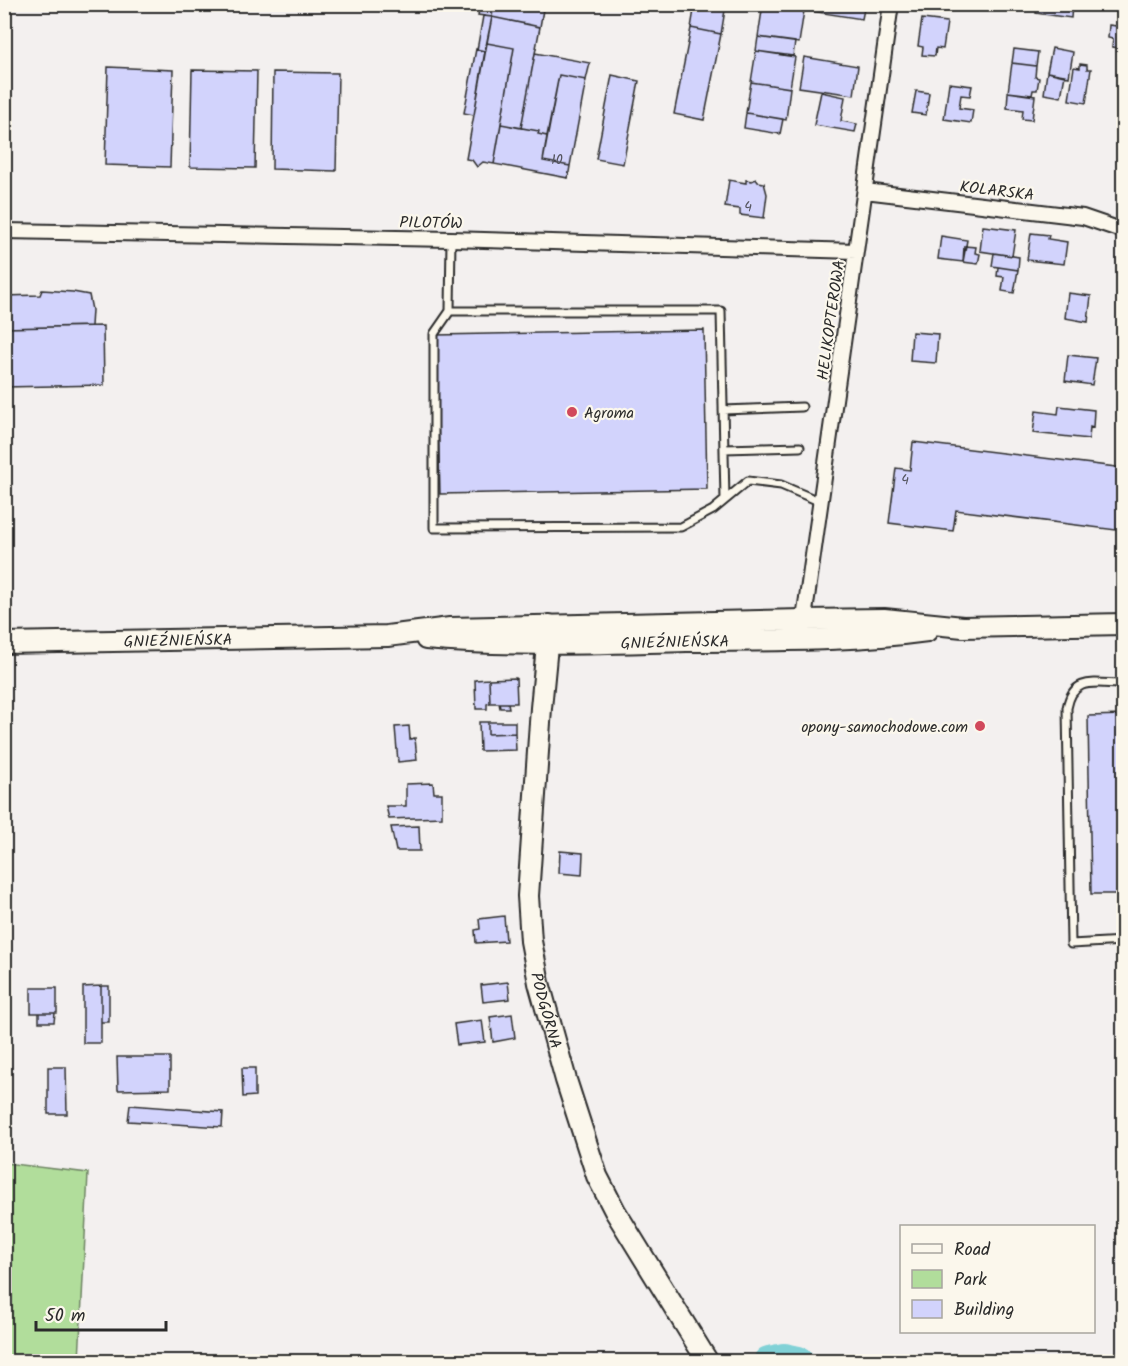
<svg xmlns="http://www.w3.org/2000/svg" width="1128" height="1366" font-family="Kalam,sans-serif">
<style>
.green{fill:#b1dd9b;stroke:#6e8463;stroke-width:1.5}
.lines{fill:none;stroke-linecap:round;stroke-linejoin:round}
.river{stroke:#80d1d6;stroke-width:32}
.building{fill:#d2d3fc;stroke:#2b2b2b;stroke-width:1.5}
.lane-casing{stroke:#2b2b2b;stroke-width:11}
.street-casing{stroke:#2b2b2b;stroke-width:18}
.secondary-casing{stroke:#2b2b2b;stroke-width:24}
.lane{stroke:#fbf7ec;stroke-width:7}
.street{stroke:#fbf7ec;stroke-width:14}
.secondary{stroke:#fbf7ec;stroke-width:20}
.poi-dot{fill:#d1495b;stroke:#fbf7ec;stroke-width:2}
.labels{text-anchor:middle;stroke-width:4.5;stroke-linejoin:round;paint-order:stroke}
.number-label{font-size:14px;fill:#55555f}
.street-label{font-size:16px;fill:#2b2b2b;stroke:#fbf7ec}
.poi-label{font-size:16px;fill:#2b2b2b;stroke:#fbf7ec;text-anchor:start}
</style>
<rect width="100%" height="100%" fill="#f3f0ef"/>
<filter id="ink" filterUnits="userSpaceOnUse"><feTurbulence type="fractalNoise" baseFrequency=".0167" numOctaves="2"/><feDisplacementMap in="SourceGraphic" scale="12" xChannelSelector="R" yChannelSelector="G"/><feConvolveMatrix kernelMatrix="1 2 1 2 8 2 1 2 1" color-interpolation-filters="sRGB"/></filter>
<g filter="url(#ink)">
<path class="green" d="M 5,1163 L 88,1173 L 79,1361 L 5,1361 Z"/>
<g class="lines">
<path class="river" d="M 769,1362 L 784,1359 L 798,1362"/>
</g>
<path class="building" d="M 211,4 L 257,4 L 257,6 Z
M 480,4 L 494,4 L 492,17 L 478,15 Z
M 494,4 L 544,4 L 540,27 L 492,17 Z
M 695,4 L 726,4 L 721,34 L 691,28 Z
M 763,4 L 805,4 L 799,43 L 758,37 Z
M 805,4 L 865,4 L 862,19 L 804,10 Z
M 1037,4 L 1072,4 L 1071,18 L 1036,13 Z
M 483,16 L 492,17 L 485,51 L 477,50 Z
M 492,17 L 540,27 L 521,128 L 501,124 L 514,48 L 487,43 Z
M 922,19 L 947,22 L 943,49 L 936,48 L 935,56 L 922,55 L 923,47 L 918,46 Z
M 1109,25 L 1124,27 L 1122,48 L 1112,47 L 1113,39 L 1108,38 Z
M 691,28 L 721,34 L 704,120 L 674,114 Z
M 758,37 L 795,42 L 793,56 L 756,51 Z
M 487,43 L 514,48 L 494,164 L 483,162 L 477,167 L 472,160 L 466,159 Z
M 1052,48 L 1073,52 L 1069,77 L 1047,72 Z
M 476,49 L 485,51 L 474,115 L 464,113 Z
M 1014,49 L 1038,52 L 1036,66 L 1012,63 Z
M 756,51 L 795,57 L 790,88 L 751,82 Z
M 535,53 L 590,63 L 586,80 L 559,75 L 547,136 L 538,134 L 539,131 L 521,128 Z
M 804,57 L 858,66 L 854,95 L 799,87 Z
M 1012,63 L 1036,66 L 1035,77 L 1039,78 L 1037,90 L 1033,90 L 1032,95 L 1008,92 Z
M 1080,64 L 1087,65 L 1087,69 L 1091,69 L 1086,103 L 1069,100 L 1074,67 L 1080,68 Z
M 108,67 L 173,70 L 170,167 L 105,165 Z
M 192,70 L 257,71 L 255,168 L 190,167 Z
M 273,72 L 338,73 L 336,171 L 272,169 Z
M 1047,72 L 1065,75 L 1061,97 L 1044,94 Z
M 559,75 L 586,80 L 570,166 L 543,161 Z
M 612,75 L 639,81 L 623,164 L 596,159 Z
M 751,82 L 790,88 L 786,120 L 746,113 Z
M 949,83 L 972,86 L 970,96 L 961,95 L 959,108 L 973,110 L 971,123 L 944,119 Z
M 916,91 L 929,93 L 926,115 L 912,113 Z
M 821,92 L 845,97 L 841,121 L 857,124 L 855,132 L 814,125 Z
M 1008,92 L 1035,96 L 1032,120 L 1022,119 L 1023,110 L 1007,108 Z
M 746,113 L 783,119 L 780,134 L 744,128 Z
M 501,124 L 539,131 L 538,134 L 547,136 L 543,161 L 570,166 L 568,178 L 494,164 Z
M 756,179 L 758,182 L 764,183 L 767,194 L 764,218 L 740,215 L 740,209 L 725,207 L 729,180 L 746,183 L 746,180 L 752,181 Z
M 983,226 L 1016,230 L 1012,256 L 980,251 Z
M 1031,233 L 1049,235 L 1048,239 L 1067,242 L 1064,264 L 1027,260 Z
M 941,236 L 967,240 L 963,262 L 938,259 Z
M 964,246 L 976,247 L 975,253 L 980,254 L 978,264 L 963,262 Z
M 994,253 L 1019,257 L 1018,270 L 992,266 Z
M 998,267 L 1018,270 L 1014,293 L 1002,291 L 1004,277 L 997,276 Z
M 42,290 L 73,292 L 89,295 L 92,310 L 91,326 L 4,328 L 4,296 L 40,295 Z
M 1068,293 L 1091,296 L 1088,322 L 1065,318 Z
M 103,326 L 104,385 L 4,387 L 4,328 Z
M 704,330 L 707,489 L 440,494 L 436,335 Z
M 912,332 L 938,334 L 936,363 L 910,361 Z
M 1068,355 L 1096,358 L 1092,385 L 1065,381 Z
M 1059,406 L 1094,410 L 1093,428 L 1090,427 L 1089,439 L 1033,433 L 1036,411 L 1058,414 Z
M 913,442 L 1124,468 L 1124,531 L 956,510 L 953,531 L 889,523 L 896,468 L 910,470 Z
M 516,678 L 517,703 L 490,703 L 489,679 Z
M 489,679 L 490,703 L 487,704 L 487,709 L 476,709 L 475,680 Z
M 499,703 L 508,703 L 509,708 L 500,708 Z
M 1124,715 L 1124,894 L 1091,894 L 1088,716 Z
M 479,722 L 488,722 L 488,734 L 515,733 L 516,750 L 480,751 Z
M 488,722 L 515,722 L 515,733 L 488,734 Z
M 409,726 L 410,739 L 415,738 L 417,760 L 398,762 L 395,727 Z
M 433,783 L 434,793 L 442,793 L 442,817 L 389,819 L 386,806 L 406,806 L 406,784 Z
M 419,826 L 420,851 L 396,851 L 391,827 Z
M 560,851 L 583,853 L 582,875 L 559,873 Z
M 504,916 L 506,941 L 476,943 L 475,930 L 480,929 L 479,919 Z
M 508,982 L 510,999 L 483,1002 L 481,985 Z
M 101,986 L 109,986 L 109,1022 L 101,1022 Z
M 101,986 L 101,1043 L 83,1043 L 83,987 Z
M 31,988 L 57,988 L 57,1013 L 31,1013 Z
M 39,1013 L 55,1013 L 54,1022 L 39,1022 Z
M 512,1014 L 515,1038 L 493,1042 L 490,1017 Z
M 482,1020 L 485,1042 L 457,1045 L 454,1024 Z
M 117,1057 L 170,1057 L 170,1089 L 118,1090 Z
M 48,1067 L 66,1067 L 67,1114 L 48,1114 Z
M 242,1068 L 255,1068 L 255,1096 L 243,1097 Z
M 130,1105 L 223,1112 L 222,1127 L 128,1121 Z"/>
<g class="lines">
<g class="lane-casing">
<path id="lane" d="M 451,239 L 450,311 L 434,334 L 434,528 L 681,527 L 713,510 L 748,481 L 781,485 L 821,502
M 450,311 L 721,311 L 725,500
M 723,410 L 802,407
M 724,449 L 800,447
M 1124,684 C 1096,684 1073,675 1067,708 L 1071,944 L 1124,941"/>
</g>
<g class="street-casing">
<path id="street" d="M 865,191 L 1083,217 L 1124,231
M 4,231 L 451,239 L 856,251
M 803,626 L 891,4"/>
</g>
<g class="secondary-casing">
<g id="secondary">
<path id="s1" d="M 549,625 L 541,708 L 528,896 L 531,941 L 539,983 L 566,1080 L 597,1176 L 615,1211 L 708,1362"/>
<path id="s2" d="M 426,639 C 512,647 599,643 686,641 C 766,640 847,642 927,631"/>
<path id="s3" d="M 4,643 L 387,636 L 450,628 L 804,620 L 884,619 L 963,627 L 1124,624"/>
</g>
</g>
<use href="#lane" class="lane"/>
<use href="#street" class="street"/>
<use href="#secondary" class="secondary"/>
</g>
</g>
<g class="poi-dot">
<circle cx="572" cy="412" r="6"/>
<circle cx="980" cy="726" r="6"/>
</g>
<g class="labels">
<g class="number-label">
<text x="557" y="164">10</text>
<text x="748" y="211">4</text>
<text x="905" y="484">4</text>
</g>
<g class="street-label">
<text transform="translate(997 190) rotate(7)" y="6">KOLARSKA</text>
<text transform="translate(431 222) rotate(1)" y="6">PILOTÓW</text>
<text transform="translate(830 320) rotate(-82)" y="6">HELIKOPTEROWA</text>
<text dy="6" stroke="none"><textPath href="#s3" startOffset="174">GNIEŹNIEŃSKA</textPath></text>
<text dy="6" stroke="none"><textPath href="#s2" startOffset="249">GNIEŹNIEŃSKA</textPath></text>
<text dy="6" stroke="none"><textPath href="#s1" startOffset="388">PODGÓRNA</textPath></text>
</g>
<g class="poi-label">
<text x="584" y="418">Agroma</text>
<text x="968" y="732" text-anchor="end">opony-samochodowe.com</text>
</g>
</g>
<rect width="1128" height="1366" fill="none" stroke="#fbf7ec" stroke-width="24"/>
<rect x="12" y="12" width="1104" height="1342" fill="none" stroke="#2b2b2b" stroke-width="2" filter="url(#ink)"/>
<rect x="900" y="1225" width="195" height="108" fill="#fbf7ec" stroke="#a8a59f" stroke-width="1.5"/>
<rect x="912" y="1244" width="30" height="9" fill="#fbf7ec" stroke="#a8a59f" stroke-width="1.5"/>
<text x="954" y="1255" font-size="18" fill="#2b2b2b">Road</text>
<rect x="912" y="1270" width="30" height="18" fill="#b1dd9b" stroke="#a8a59f" stroke-width="1.5"/>
<text x="954" y="1285" font-size="18" fill="#2b2b2b">Park</text>
<rect x="912" y="1300" width="30" height="18" fill="#d2d3fc" stroke="#a8a59f" stroke-width="1.5"/>
<text x="954" y="1315" font-size="18" fill="#2b2b2b">Building</text>
<path d="M36 1321v9h130v-9" fill="none" stroke="#2b2b2b" stroke-width="3"/>
<text x="45" y="1321" font-size="18" fill="#2b2b2b" stroke="#fbf7ec" stroke-width="4.5" paint-order="stroke">50 m</text>
</svg>
